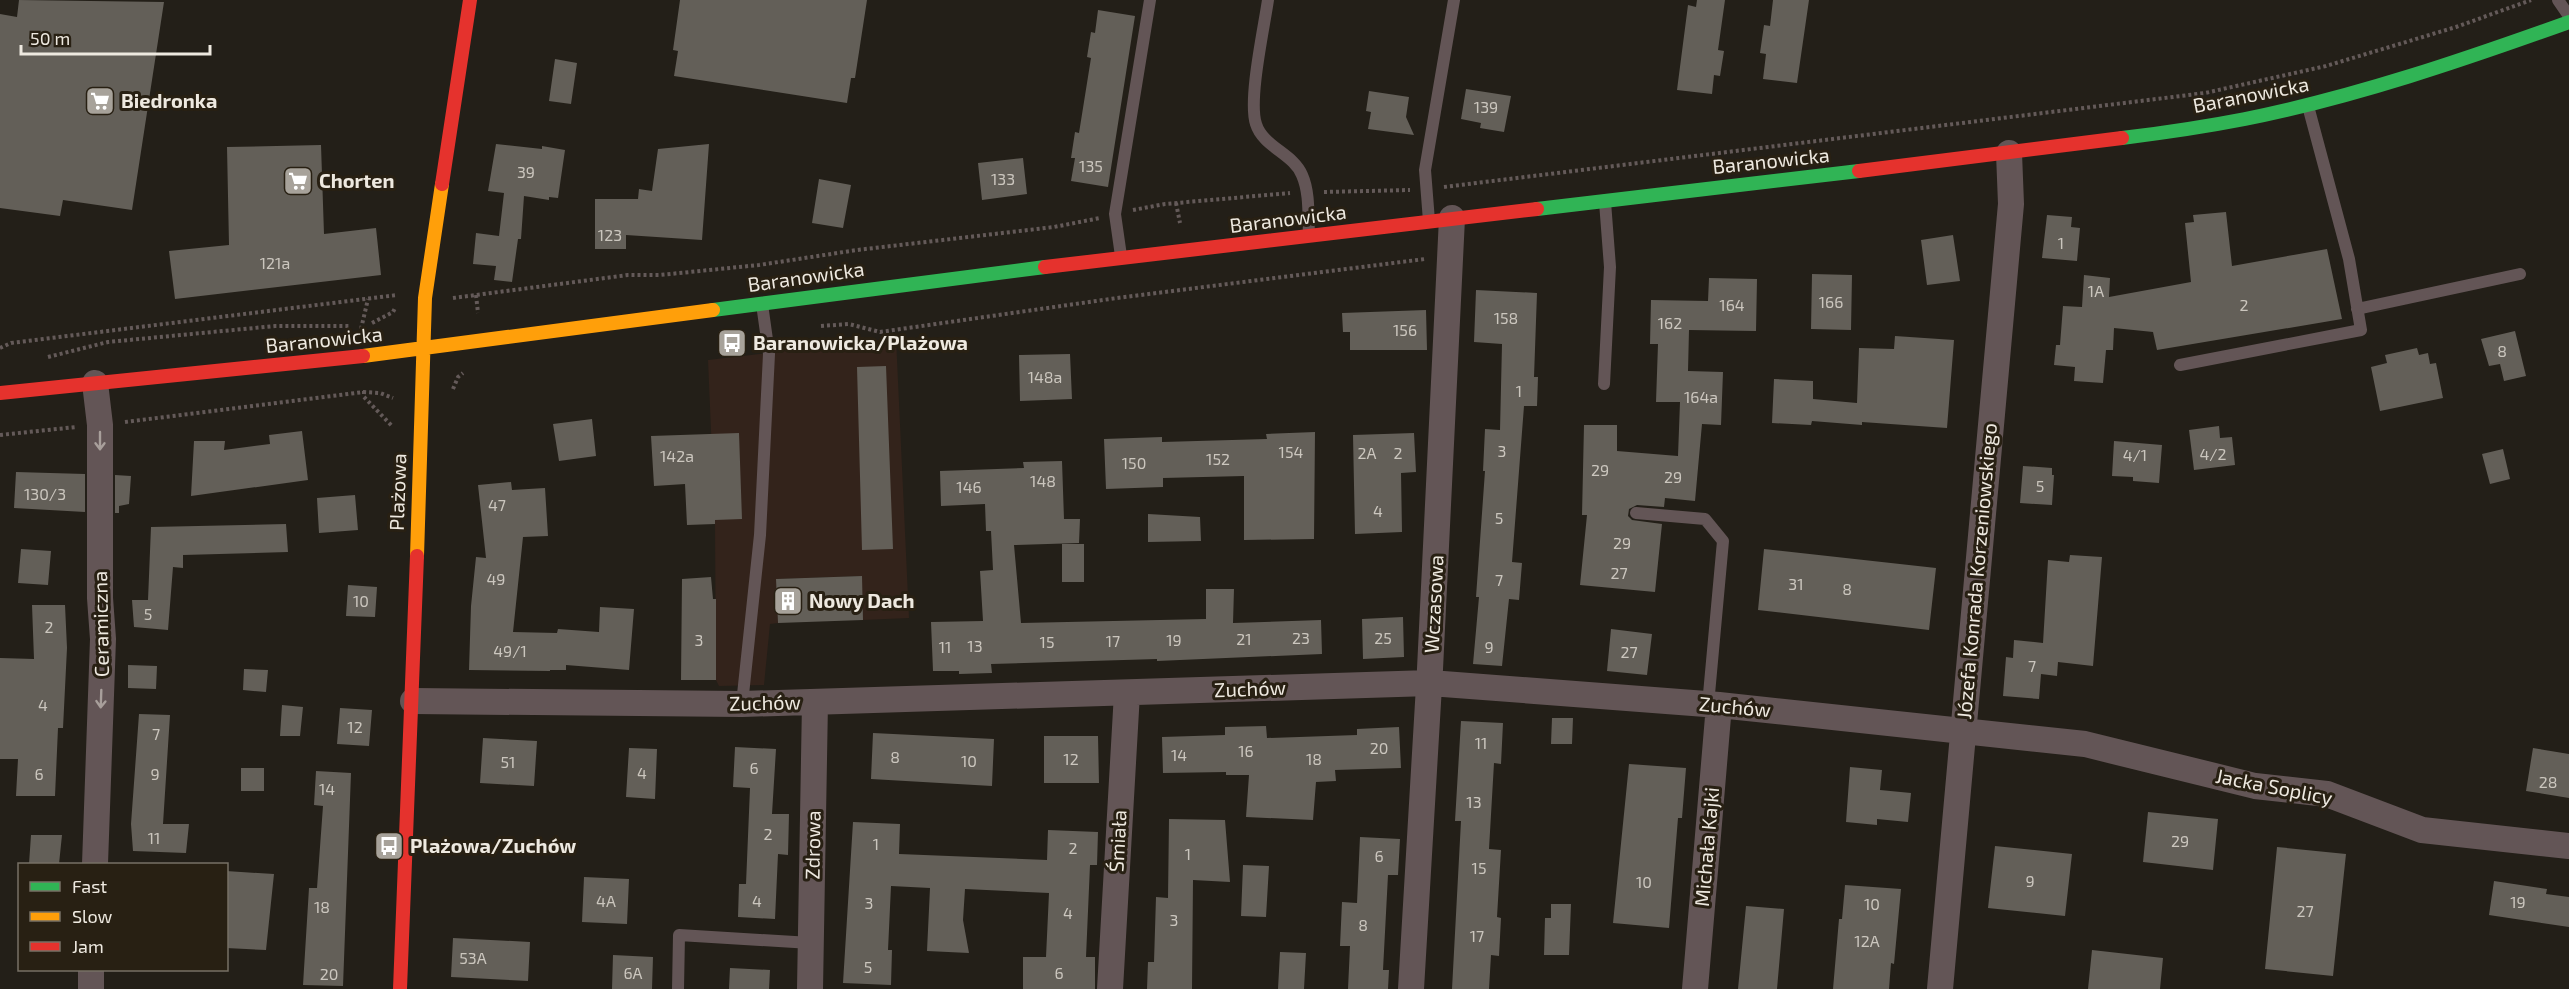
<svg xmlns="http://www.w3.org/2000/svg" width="2569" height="989" font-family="'Exo 2',sans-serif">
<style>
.commercial{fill:#33231b}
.building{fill:#635f58}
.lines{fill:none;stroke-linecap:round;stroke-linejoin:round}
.path{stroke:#645a59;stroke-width:4;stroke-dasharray:3 3;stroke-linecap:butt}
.lane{stroke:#635556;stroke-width:12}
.street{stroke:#635556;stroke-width:26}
.fast{stroke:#30b455;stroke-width:14}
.slow{stroke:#ff9f0a;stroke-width:14}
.jam{stroke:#e5322d;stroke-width:14}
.oneway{stroke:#a89f9b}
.labels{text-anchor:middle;stroke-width:6;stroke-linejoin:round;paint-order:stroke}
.number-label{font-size:16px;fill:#cbc6be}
.street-label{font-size:20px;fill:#eee9e0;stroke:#282013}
.poi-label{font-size:20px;font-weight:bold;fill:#eee9e0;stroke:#282013;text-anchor:start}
</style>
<rect width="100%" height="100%" fill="#231f18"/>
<path class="commercial" d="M 896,338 L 909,618 L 863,620 L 861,576 L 777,579 L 778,623 L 770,624 L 764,685 L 719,686 L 716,680 L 715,524 L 708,360 Z"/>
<path class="building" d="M 19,0 L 164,2 L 132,210 L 63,200 L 60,216 L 0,208 L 0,14 L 17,17 Z
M 680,0 L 867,0 L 855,78 L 851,78 L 847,103 L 674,76 L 678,51 L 673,50 Z
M 1697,0 L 1725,0 L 1718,50 L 1724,51 L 1720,76 L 1714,75 L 1712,94 L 1677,90 L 1688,5 L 1696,7 Z
M 1773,0 L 1809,0 L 1797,83 L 1763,79 L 1766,54 L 1760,53 L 1764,25 L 1770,26 Z
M 1098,10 L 1135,16 L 1108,187 L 1071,181 L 1075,158 L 1071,158 L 1075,132 L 1079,133 L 1091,58 L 1087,57 L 1091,32 L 1095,33 Z
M 555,59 L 577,63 L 571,104 L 549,101 Z
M 1466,89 L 1511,96 L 1504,132 L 1480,128 L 1481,123 L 1461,119 Z
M 1369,91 L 1409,97 L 1406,117 L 1414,135 L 1368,129 L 1371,112 L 1366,111 Z
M 496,144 L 542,149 L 542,146 L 565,150 L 558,198 L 549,197 L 549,200 L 524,196 L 521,239 L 518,239 L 512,282 L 494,280 L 496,266 L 473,264 L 476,233 L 499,236 L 504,193 L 488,191 Z
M 709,144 L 702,240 L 626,235 L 626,249 L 595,249 L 595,199 L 638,199 L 639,189 L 652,191 L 658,149 Z
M 321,145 L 324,234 L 376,228 L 381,275 L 175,299 L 169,251 L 229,245 L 227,147 Z
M 1023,158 L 1027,194 L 982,200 L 978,163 Z
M 819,179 L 851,185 L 843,228 L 812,223 Z
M 2226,212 L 2232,266 L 2327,249 L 2342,319 L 2157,350 L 2153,332 L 2114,328 L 2113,350 L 2106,350 L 2103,383 L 2074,381 L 2075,367 L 2054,365 L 2056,345 L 2060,345 L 2063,306 L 2082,307 L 2084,275 L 2110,278 L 2109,297 L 2191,282 L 2185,223 L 2194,222 L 2193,215 Z
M 2047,215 L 2072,217 L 2071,227 L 2080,228 L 2077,261 L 2042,258 Z
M 1953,235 L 1960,281 L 1927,285 L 1921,240 Z
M 1812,274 L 1852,275 L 1851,330 L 1811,329 Z
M 1709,278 L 1757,279 L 1756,331 L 1689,330 L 1688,371 L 1723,372 L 1721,425 L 1702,424 L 1695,501 L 1665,498 L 1664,507 L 1637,505 L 1629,509 L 1628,516 L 1632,520 L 1662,524 L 1655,592 L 1580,585 L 1587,515 L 1582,515 L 1584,425 L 1617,425 L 1617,451 L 1678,456 L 1680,402 L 1656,402 L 1658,344 L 1650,344 L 1651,300 L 1708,301 Z
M 1476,290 L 1537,293 L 1534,377 L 1538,377 L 1537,406 L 1524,406 L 1512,562 L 1522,563 L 1519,600 L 1509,599 L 1502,666 L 1473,664 L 1479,597 L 1476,597 L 1485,471 L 1483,471 L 1485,429 L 1500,430 L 1502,344 L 1474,342 Z
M 1426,310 L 1427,350 L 1350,350 L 1350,332 L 1343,332 L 1342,313 Z
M 2515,331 L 2526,376 L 2504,381 L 2500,364 L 2489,366 L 2481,339 Z
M 1895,336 L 1954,340 L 1947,428 L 1862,422 L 1862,425 L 1812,421 L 1811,425 L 1772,423 L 1774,379 L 1813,381 L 1813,399 L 1857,403 L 1859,348 L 1894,349 Z
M 2417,348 L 2419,355 L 2428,353 L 2430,364 L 2436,363 L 2443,398 L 2380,411 L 2371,367 L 2387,363 L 2385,355 Z
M 1070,354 L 1072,399 L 1020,401 L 1019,355 Z
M 886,366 L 893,549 L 862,550 L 857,367 Z
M 592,419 L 596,456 L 559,461 L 553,424 Z
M 2219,426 L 2220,438 L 2232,437 L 2235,465 L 2194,470 L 2189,430 Z
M 302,431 L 308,480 L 191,496 L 194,441 L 225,441 L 224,450 L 270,444 L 269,435 Z
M 1315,432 L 1314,539 L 1244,540 L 1244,476 L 1163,478 L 1163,487 L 1106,489 L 1104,439 L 1162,437 L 1162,442 L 1267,439 L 1266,434 Z
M 739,433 L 742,519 L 715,520 L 715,524 L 687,525 L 685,484 L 654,486 L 651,436 Z
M 1414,433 L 1416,472 L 1401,473 L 1402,532 L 1355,534 L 1353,435 Z
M 2114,441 L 2162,445 L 2159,483 L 2133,481 L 2133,477 L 2112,476 Z
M 2503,449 L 2510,479 L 2490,484 L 2482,454 Z
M 1062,461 L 1064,519 L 1080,519 L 1079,543 L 1014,545 L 1021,623 L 1206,619 L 1206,589 L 1234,589 L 1233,623 L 1321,620 L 1322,654 L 1157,661 L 1157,659 L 991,664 L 992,673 L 959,674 L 959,671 L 933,671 L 931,622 L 983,621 L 980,571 L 993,570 L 991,531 L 986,531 L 985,504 L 941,506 L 940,471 L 1024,468 L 1023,462 Z
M 2023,466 L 2052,468 L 2052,475 L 2054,475 L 2052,505 L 2020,503 Z
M 16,472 L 85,474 L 85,512 L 14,508 Z
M 115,475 L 131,476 L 129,504 L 119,506 L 119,513 L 115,513 Z
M 511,482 L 512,490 L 545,488 L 548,536 L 523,537 L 513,632 L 557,633 L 558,629 L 599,632 L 600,607 L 634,609 L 629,670 L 566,665 L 566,670 L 550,670 L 550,671 L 469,670 L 471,606 L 476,557 L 486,558 L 478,485 Z
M 355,495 L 358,530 L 319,533 L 317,498 Z
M 1148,514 L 1200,517 L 1201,541 L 1148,542 Z
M 286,524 L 288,552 L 183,555 L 183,568 L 173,567 L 168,630 L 134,627 L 132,600 L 148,600 L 151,527 Z
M 1062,544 L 1084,544 L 1084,582 L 1062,582 Z
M 21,549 L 51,551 L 48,585 L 18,583 Z
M 1764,549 L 1936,568 L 1929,630 L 1758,610 Z
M 2070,555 L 2102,557 L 2093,666 L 2058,662 L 2057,676 L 2041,674 L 2039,699 L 2003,696 L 2006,657 L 2013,658 L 2014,640 L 2043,643 L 2048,560 L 2069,562 Z
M 862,576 L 863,620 L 778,623 L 776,579 Z
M 711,577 L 713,599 L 716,599 L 716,680 L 681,680 L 682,579 Z
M 348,585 L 377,587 L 375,617 L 346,616 Z
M 32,605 L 65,605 L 67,648 L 63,728 L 58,728 L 55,796 L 16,796 L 18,759 L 0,759 L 0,658 L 34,659 Z
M 1403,617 L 1404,657 L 1363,659 L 1362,619 Z
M 1611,629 L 1652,634 L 1647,675 L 1607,671 Z
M 128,665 L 157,666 L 156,689 L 128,688 Z
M 244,669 L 268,670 L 266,692 L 243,690 Z
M 282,705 L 303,707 L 300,736 L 280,736 Z
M 340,708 L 372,710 L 369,746 L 337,744 Z
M 139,714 L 170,715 L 163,824 L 189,824 L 186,853 L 133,851 L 131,824 Z
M 1552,718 L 1573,718 L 1572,744 L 1551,744 Z
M 1461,721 L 1503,723 L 1501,764 L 1494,763 L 1489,849 L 1501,850 L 1497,917 L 1501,918 L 1499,956 L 1491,955 L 1489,989 L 1452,989 L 1461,821 L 1455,821 Z
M 1266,726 L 1267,738 L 1357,735 L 1357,729 L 1399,727 L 1401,768 L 1335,770 L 1336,781 L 1316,782 L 1313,820 L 1246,817 L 1249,775 L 1226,775 L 1226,772 L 1163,773 L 1162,737 L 1225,735 L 1225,727 Z
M 873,733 L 994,739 L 992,786 L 871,779 Z
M 1044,736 L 1098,736 L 1099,783 L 1044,783 Z
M 483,738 L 537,741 L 534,786 L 480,783 Z
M 735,747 L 776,749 L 772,814 L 789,814 L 788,855 L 778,854 L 775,919 L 738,917 L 739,884 L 746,884 L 750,788 L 733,787 Z
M 629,748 L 657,749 L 655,799 L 626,797 Z
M 2533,748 L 2569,754 L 2569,798 L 2526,791 Z
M 1629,764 L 1686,768 L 1682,818 L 1678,818 L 1669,928 L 1613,923 Z
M 1850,767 L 1882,770 L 1880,790 L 1911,793 L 1908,822 L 1877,819 L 1877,825 L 1846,822 Z
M 241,768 L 264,768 L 264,791 L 241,791 Z
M 316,771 L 351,773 L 343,986 L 303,985 L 309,888 L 317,888 L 323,806 L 314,805 Z
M 2148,812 L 2218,819 L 2213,870 L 2143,862 Z
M 1169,819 L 1225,820 L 1230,882 L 1193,880 L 1192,989 L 1147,989 L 1148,962 L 1154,962 L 1156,897 L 1168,898 Z
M 853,822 L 900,824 L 899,854 L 1047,860 L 1048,830 L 1098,832 L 1097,865 L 1090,865 L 1086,957 L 1095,957 L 1095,989 L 1023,989 L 1023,957 L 1046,957 L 1049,893 L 965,889 L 963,920 L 969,953 L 927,951 L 930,888 L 891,886 L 888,950 L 892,950 L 891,985 L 843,983 Z
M 31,835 L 62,835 L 59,864 L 29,864 Z
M 1360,837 L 1400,839 L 1398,875 L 1388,875 L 1383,970 L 1389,970 L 1388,989 L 1348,989 L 1350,946 L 1340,946 L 1342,902 L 1357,903 Z
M 1995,846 L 2072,854 L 2065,916 L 1988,908 Z
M 2277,847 L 2346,854 L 2333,976 L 2265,969 Z
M 1243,865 L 1269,866 L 1266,917 L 1241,916 Z
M 226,871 L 274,874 L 266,950 L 226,948 Z
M 584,877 L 629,879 L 627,924 L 582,922 Z
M 2494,881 L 2547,889 L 2546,894 L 2569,897 L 2569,927 L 2489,915 Z
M 1845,885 L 1901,889 L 1894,964 L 1891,963 L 1889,989 L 1833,989 L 1839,919 L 1842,919 Z
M 1551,904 L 1571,904 L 1569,955 L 1544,955 L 1545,918 L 1551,918 Z
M 1746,906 L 1784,909 L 1777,989 L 1738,989 Z
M 453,938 L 530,942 L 528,981 L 451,977 Z
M 2092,950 L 2163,958 L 2160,989 L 2088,989 Z
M 1280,952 L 1306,953 L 1304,989 L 1278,989 Z
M 613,955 L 653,957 L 652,989 L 612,989 Z
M 730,968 L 770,970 L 769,989 L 729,989 Z"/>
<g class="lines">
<path class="path" d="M 1444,187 L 2205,93 L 2326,66 L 2456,27 L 2531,0
M 1324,192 L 1410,190
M 1176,203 L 1180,223
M 1133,210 L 1165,204 L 1290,193
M 476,295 L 478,313
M 453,298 L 628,275 L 660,275 L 759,265 L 857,250 L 1054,227 L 1100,218
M 372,323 L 393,312 L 395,308
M 821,326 L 849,324 L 880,332 L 1117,298 L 1425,259
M 361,329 L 368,299
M 0,348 L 11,343 L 397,295
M 48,357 L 108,342 L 275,326 L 350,326
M 453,389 L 458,377 L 463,373
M 364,391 L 364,397 L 392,426
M 125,422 L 364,392 L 380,393 L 393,398
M 0,435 L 76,427"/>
<path class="lane" d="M 1268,0 C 1264,28 1248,100 1256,124 C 1263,147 1294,154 1302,175 C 1310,193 1308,216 1309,235
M 2558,0 L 2569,16
M 1429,221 L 1425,170 L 1454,0
M 1121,256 L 1115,214 L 1150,0
M 2357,309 L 2520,274
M 2180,365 L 2361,330 L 2349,259 L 2308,106
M 1604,384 L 1610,267 L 1605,202
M 1636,513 L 1705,519 L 1723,541 L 1708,705
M 742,704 L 760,535 L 769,354 L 762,304
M 678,989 L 679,935 L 811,943"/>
<path class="street" d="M 95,383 L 100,425 L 100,598 L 103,639 L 95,864
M 413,701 L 742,704 L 1430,683 L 1719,705 L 2085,744 L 2255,786 L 2327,794 L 2422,830 L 2569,846
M 91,989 L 91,970
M 810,989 L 815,702
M 1110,989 L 1127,693
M 1411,989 L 1430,669 L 1452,218
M 1695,989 L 1719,705
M 1940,989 L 2011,204 L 2009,153"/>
<path class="fast" d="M 2122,138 C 2163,133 2204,127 2245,119 C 2355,97 2463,60 2569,22
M 1537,209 L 1859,171
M 713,310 L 1045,267"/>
<path class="slow" d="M 363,356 L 713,310
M 417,556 L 425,298 L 442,184"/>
<path class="jam" d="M 1859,171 L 2122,138
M 442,184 L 470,0
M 1045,267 L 1537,209
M 0,393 L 363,356
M 400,989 L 417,556"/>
</g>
<defs><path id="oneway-shaft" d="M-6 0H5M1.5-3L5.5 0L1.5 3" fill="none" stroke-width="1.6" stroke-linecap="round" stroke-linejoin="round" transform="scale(1.5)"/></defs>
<g class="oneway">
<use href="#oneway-shaft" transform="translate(100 441) rotate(90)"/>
<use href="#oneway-shaft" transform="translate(101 699) rotate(92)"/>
</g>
<defs>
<g id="supermarket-square" transform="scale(1.5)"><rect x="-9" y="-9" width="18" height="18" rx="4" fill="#a7a29a" stroke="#282013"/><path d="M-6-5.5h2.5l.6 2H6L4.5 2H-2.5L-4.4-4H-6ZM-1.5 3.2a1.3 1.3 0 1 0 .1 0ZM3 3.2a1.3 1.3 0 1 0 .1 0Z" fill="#fff"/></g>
<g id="bus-square" transform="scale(1.5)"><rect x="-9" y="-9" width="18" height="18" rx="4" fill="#a7a29a" stroke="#282013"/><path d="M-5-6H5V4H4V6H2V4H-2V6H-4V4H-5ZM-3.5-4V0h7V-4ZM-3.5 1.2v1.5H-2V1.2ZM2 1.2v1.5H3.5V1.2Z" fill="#fff"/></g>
<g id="building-square" transform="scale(1.5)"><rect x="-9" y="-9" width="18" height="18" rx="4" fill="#a7a29a" stroke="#282013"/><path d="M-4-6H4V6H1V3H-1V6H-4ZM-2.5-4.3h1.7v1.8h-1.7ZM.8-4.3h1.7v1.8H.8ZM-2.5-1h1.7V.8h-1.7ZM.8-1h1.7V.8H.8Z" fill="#fff"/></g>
</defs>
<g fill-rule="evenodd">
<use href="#supermarket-square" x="100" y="101"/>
<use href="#supermarket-square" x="298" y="181"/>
<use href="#bus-square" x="732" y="343"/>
<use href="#building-square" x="788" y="601"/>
<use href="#bus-square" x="389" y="846"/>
</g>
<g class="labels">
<g class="number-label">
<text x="1486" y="113">139</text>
<text x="1091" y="172">135</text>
<text x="526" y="178">39</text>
<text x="1003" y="185">133</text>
<text x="610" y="241">123</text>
<text x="2061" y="249">1</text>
<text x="275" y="269">121a</text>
<text x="2096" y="297">1A</text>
<text x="1831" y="308">166</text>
<text x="1732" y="311">164</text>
<text x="2244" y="311">2</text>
<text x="1506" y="324">158</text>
<text x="1670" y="329">162</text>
<text x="1405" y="336">156</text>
<text x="2502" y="357">8</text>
<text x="1045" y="383">148a</text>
<text x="1519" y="397">1</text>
<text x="1701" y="403">164a</text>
<text x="1502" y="457">3</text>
<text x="1291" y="458">154</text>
<text x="1367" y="459">2A</text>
<text x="1398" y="459">2</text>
<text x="2213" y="460">4/2</text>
<text x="2135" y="461">4/1</text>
<text x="677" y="462">142a</text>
<text x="1218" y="465">152</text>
<text x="1134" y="469">150</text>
<text x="1600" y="476">29</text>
<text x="1673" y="483">29</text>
<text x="1043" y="487">148</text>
<text x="2040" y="492">5</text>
<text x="969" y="493">146</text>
<text x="45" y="500">130/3</text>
<text x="497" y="511">47</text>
<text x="1378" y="517">4</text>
<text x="1499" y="524">5</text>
<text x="1622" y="549">29</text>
<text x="1619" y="579">27</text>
<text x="496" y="585">49</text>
<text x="1499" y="586">7</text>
<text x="1796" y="590">31</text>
<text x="1847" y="595">8</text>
<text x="361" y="607">10</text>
<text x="148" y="620">5</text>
<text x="49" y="633">2</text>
<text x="1301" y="644">23</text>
<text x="1383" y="644">25</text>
<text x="1244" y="645">21</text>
<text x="699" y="646">3</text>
<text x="1174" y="646">19</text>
<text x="1113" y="647">17</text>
<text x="1047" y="648">15</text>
<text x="975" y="652">13</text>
<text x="945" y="653">11</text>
<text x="1489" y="653">9</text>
<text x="510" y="657">49/1</text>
<text x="1629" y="658">27</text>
<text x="2032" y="672">7</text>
<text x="43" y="711">4</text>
<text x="355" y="733">12</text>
<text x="156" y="740">7</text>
<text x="1481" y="749">11</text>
<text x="1379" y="754">20</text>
<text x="1246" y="757">16</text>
<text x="1179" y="761">14</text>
<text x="895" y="763">8</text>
<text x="1071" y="765">12</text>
<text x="1314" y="765">18</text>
<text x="969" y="767">10</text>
<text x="508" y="768">51</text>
<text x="754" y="774">6</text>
<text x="642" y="779">4</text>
<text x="39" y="780">6</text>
<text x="155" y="780">9</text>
<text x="2548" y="788">28</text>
<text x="327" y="795">14</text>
<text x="1474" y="808">13</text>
<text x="768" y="840">2</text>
<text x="154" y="844">11</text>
<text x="2180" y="847">29</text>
<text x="876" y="850">1</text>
<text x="1073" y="854">2</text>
<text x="1188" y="860">1</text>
<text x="1379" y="862">6</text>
<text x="1479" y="874">15</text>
<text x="2030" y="887">9</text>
<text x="1644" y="888">10</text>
<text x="606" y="907">4A</text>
<text x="757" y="907">4</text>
<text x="2518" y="908">19</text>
<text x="869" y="909">3</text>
<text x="1872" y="910">10</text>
<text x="322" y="913">18</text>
<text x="2305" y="917">27</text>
<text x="1068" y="919">4</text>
<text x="1174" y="926">3</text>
<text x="1363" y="931">8</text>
<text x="1477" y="942">17</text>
<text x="1867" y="947">12A</text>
<text x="473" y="964">53A</text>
<text x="868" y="973">5</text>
<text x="633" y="979">6A</text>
<text x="1059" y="979">6</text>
<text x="329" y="980">20</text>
</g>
<g class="street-label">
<text transform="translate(2251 95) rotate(-11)" y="7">Baranowicka</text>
<text transform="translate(1771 161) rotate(-6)" y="7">Baranowicka</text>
<text transform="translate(1288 219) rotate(-7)" y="7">Baranowicka</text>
<text transform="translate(806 277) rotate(-8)" y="7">Baranowicka</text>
<text transform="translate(324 340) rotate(-6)" y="7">Baranowicka</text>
<text transform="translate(398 492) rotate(-88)" y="7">Plażowa</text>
<text transform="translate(1977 571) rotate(-85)" y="7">Józefa Konrada Korzeniowskiego</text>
<text transform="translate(1434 604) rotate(-87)" y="7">Wczasowa</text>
<text transform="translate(101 624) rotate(-91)" y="7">Ceramiczna</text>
<text transform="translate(1250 689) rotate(-2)" y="7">Zuchów</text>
<text transform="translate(765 703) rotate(-1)" y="7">Zuchów</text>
<text transform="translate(1735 707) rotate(5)" y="7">Zuchów</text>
<text transform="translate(2274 787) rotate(11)" y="7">Jacka Soplicy</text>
<text transform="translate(1118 841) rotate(-87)" y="7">Śmiała</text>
<text transform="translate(813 845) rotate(-89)" y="7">Zdrowa</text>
<text transform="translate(1707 847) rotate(-85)" y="7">Michała Kajki</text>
</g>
<g class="poi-label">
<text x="121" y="108">Biedronka</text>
<text x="319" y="188">Chorten</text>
<text x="753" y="350">Baranowicka/Plażowa</text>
<text x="809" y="608">Nowy Dach</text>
<text x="410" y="853">Plażowa/Zuchów</text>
</g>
</g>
<rect x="18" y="863" width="210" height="108" fill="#282013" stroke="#777065" stroke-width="1.5"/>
<rect x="30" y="882" width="30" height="9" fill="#30b455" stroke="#777065" stroke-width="1.5"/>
<text x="72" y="893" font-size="18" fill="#eee9e0">Fast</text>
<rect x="30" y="912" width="30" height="9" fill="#ff9f0a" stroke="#777065" stroke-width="1.5"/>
<text x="72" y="923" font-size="18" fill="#eee9e0">Slow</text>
<rect x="30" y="942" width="30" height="9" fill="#e5322d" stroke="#777065" stroke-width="1.5"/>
<text x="72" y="953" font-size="18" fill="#eee9e0">Jam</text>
<path d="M21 45v9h189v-9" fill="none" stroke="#eee9e0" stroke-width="3"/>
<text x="30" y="45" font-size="18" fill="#eee9e0" stroke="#282013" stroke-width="4.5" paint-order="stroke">50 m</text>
</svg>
